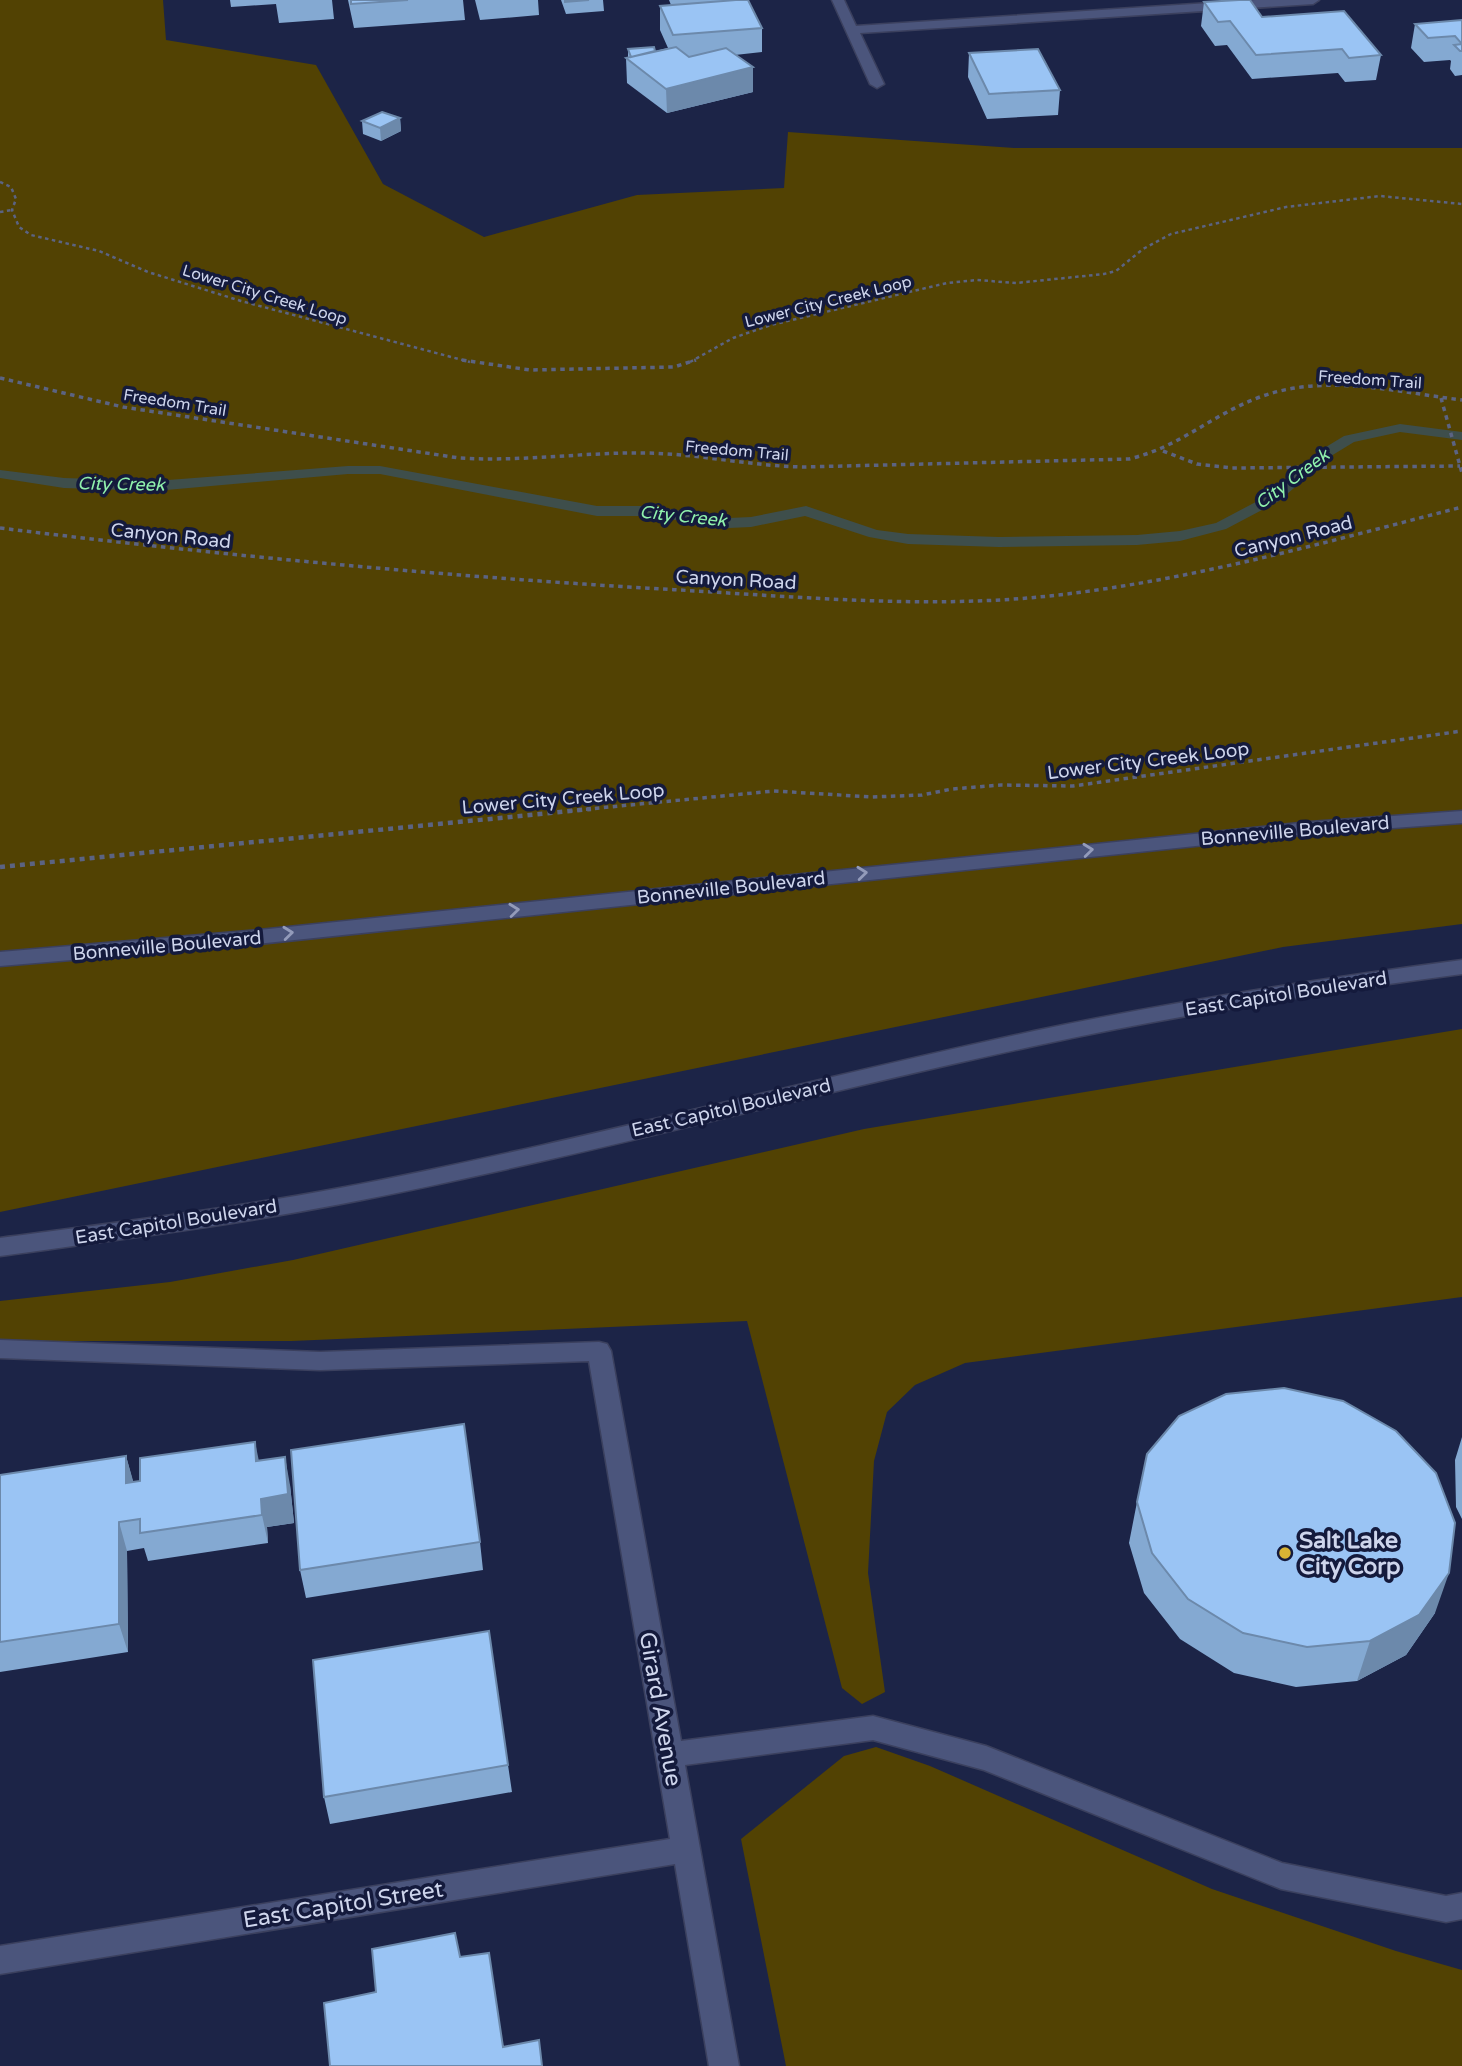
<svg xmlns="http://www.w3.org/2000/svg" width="1462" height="2066" font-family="'Varela Round',sans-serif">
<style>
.green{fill:#524203}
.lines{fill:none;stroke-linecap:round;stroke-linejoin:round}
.stream{fill:#3e4e4b;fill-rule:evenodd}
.minor-casing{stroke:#3b405e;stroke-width:3}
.path-far2{stroke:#5b6382;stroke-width:2.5;stroke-dasharray:3.5 3.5;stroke-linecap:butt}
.path-far1{stroke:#5b6382;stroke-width:3.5;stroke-dasharray:4.5 4.5;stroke-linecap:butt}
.path{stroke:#5b6382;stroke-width:4.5;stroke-dasharray:5 5;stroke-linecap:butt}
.minor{fill:#4b557c;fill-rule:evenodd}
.wall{fill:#84a9d2}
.shaded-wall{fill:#6c89ab}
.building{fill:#9ac4f4;stroke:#6c89ab;stroke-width:2}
.oneway{stroke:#939bba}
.poi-dot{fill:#d8b434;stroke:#141a3c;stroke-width:2.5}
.labels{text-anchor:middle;stroke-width:7;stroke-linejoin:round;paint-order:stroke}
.far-street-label{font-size:16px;fill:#ced5ec;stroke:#141a3c}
.far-water-label{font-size:18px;font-style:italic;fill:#90f1ac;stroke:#141a3c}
.street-label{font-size:19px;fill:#ced5ec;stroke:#141a3c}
.near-poi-label{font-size:23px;font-weight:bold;fill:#ced5ec;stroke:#141a3c;text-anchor:start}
.near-street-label{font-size:23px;fill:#ced5ec;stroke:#141a3c}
</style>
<rect width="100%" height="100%" fill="#1c2447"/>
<path class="green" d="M 0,0 L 163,0 L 166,40 L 316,65 L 383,184 L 484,237 L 637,195 L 784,188 L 788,132 L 1014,148 L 1462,148 L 1462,924 L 1283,947 L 0,1212 Z
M 1462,1029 L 1462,1297 L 965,1363 L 915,1385 L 887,1412 L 874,1461 L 868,1573 L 885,1692 L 862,1704 L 842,1688 L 747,1321 L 292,1341 L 0,1341 L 0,1301 L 170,1282 L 293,1260 L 864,1129 Z
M 876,1747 L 930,1766 L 1212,1889 L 1396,1951 L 1462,1970 L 1462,2066 L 786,2066 L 741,1839 L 844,1756 Z"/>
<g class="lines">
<path class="stream" d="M 1400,424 L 1462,432 L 1462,440 L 1400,432 L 1354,442 L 1331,456 L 1279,501 L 1226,529 L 1180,541 L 1137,545 L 999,547 L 908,544 L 869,537 L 805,516 L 751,527 L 729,528 L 649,516 L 597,516 L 380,474 L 348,474 L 155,491 L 64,488 L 0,478 L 0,470 L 64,478 L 155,481 L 348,466 L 380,466 L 597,506 L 649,506 L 729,518 L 751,517 L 806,506 L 877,530 L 908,534 L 999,537 L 1137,535 L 1180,531 L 1216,523 L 1269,495 L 1321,450 L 1344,436 Z"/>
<g class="minor-casing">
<path id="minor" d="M 832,0 L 844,0 L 856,26 L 1256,0 L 1319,0 L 1313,4 L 860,33 L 884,84 L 877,88 L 870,84 Z
M 1462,811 L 1462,823 L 1310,834 L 248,945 L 0,966 L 0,952 L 248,931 L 1310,822 Z
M 1462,960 L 1462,974 C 1318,993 1176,1015 1034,1046 C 802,1096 573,1159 341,1204 C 228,1226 114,1240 0,1256 L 0,1238 C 114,1223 228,1209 340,1188 C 573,1143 802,1081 1034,1031 C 1176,1001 1318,979 1462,960 Z
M 0,1340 L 320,1352 L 599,1342 L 607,1344 L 611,1351 L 681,1741 L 873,1716 L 986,1746 L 1282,1863 L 1446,1896 L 1462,1893 L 1462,1919 L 1446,1922 L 1281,1889 L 984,1770 L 873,1740 L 685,1765 L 739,2066 L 709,2066 L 675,1864 L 0,1974 L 0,1946 L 670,1839 L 589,1361 L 320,1370 L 0,1358 Z"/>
</g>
<path class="path-far2" d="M 0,182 L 11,187 L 16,199 L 12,210 L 19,227 L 31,235 L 99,251 L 148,272 L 241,301 L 470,362
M 0,212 L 12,210
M 690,362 L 733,338 L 771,325 L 947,283 L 977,280 L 1016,283 L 1104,274 L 1116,271 L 1143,249 L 1171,234 L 1286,207 L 1380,196 L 1462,204"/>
<path class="path-far1" d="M 462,360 L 530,370 L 674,367 L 696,360
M 0,378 L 123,407 L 459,458 C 522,462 584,452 647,453 C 699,454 751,466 803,467 L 1129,459 C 1180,447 1213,414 1260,397 C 1325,373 1396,392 1462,400
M 1441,398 L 1462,473
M 1163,451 L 1197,464 L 1232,468 L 1460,466
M 0,528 C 226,556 452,577 679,590 C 802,597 927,609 1049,596 C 1190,581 1326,542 1462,507
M 568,811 L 774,791 L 872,797 L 922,795 L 952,789 L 1001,785 L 1073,786 L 1462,731"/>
<path class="path" d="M 0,867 L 591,809"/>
<use href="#minor" class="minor"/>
</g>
<path class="wall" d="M 230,0 L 332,0 L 334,19 L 279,23 L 276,4 L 231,7 Z
M 348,0 L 463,0 L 465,20 L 354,28 Z
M 475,0 L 538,0 L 539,15 L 480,20 Z
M 561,0 L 603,0 L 604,11 L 566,14 Z
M 669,0 L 748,0 L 762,28 L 762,52 L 735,55 L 753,67 L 753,92 L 667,113 L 627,83 L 626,58 L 628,58 L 628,49 L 655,51 L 668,48 L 660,30 L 660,6 L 671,5 Z
M 1204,2 L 1262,17 L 1381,55 L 1376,80 L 1345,82 L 1338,73 L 1252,79 L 1227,45 L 1215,46 L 1201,26 Z
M 1462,20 L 1462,75 L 1455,76 L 1450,69 L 1451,61 L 1450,60 L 1424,62 L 1411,48 L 1415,24 Z
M 969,53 L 1060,90 L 1058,115 L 987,119 L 968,77 Z
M 400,118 L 401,131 L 381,141 L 363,134 L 362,121 Z
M 1462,1437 L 1462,1519 L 1456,1507 L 1455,1460 Z
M 126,1456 L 133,1482 L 259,1460 L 290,1485 L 294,1523 L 267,1527 L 268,1543 L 148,1561 L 144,1548 L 127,1551 L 128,1652 L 0,1672 L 0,1475 Z
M 1137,1502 L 1435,1613 L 1406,1655 L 1357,1681 L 1296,1687 L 1234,1673 L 1180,1639 L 1144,1593 L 1129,1543 Z
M 480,1542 L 483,1570 L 306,1598 L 300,1570 Z
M 508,1765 L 512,1792 L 330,1824 L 324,1797 Z"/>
<path class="shaded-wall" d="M 753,67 L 753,92 L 667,113 L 666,89 Z
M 400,118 L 401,131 L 381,141 L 380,128 Z
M 255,1442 L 261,1471 L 256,1461 Z
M 126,1456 L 134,1484 L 126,1483 Z
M 285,1457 L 290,1485 L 294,1523 L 267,1527 L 268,1543 L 262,1515 L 261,1499 Z
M 119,1522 L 127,1551 L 128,1652 L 119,1624 Z
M 1449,1573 L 1435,1613 L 1406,1655 L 1357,1681 L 1370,1641 Z"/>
<path class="building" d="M 351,0 L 408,0 L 351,4 Z
M 565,0 L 589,0 L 565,2 Z
M 736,0 L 748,0 L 762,28 L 673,35 L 660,6 Z
M 1239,0 L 1250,0 L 1262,17 L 1344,11 L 1381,55 L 1349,58 L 1342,49 L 1256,55 L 1230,21 L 1218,22 L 1204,2 Z
M 1462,20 L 1462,44 L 1455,36 L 1428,38 L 1415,24 Z
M 1462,44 L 1462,51 L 1460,51 L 1454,45 Z
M 654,47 L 655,51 L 631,57 L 628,49 Z
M 676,47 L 689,57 L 726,48 L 753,67 L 666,89 L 626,58 Z
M 1038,49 L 1060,90 L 989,94 L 969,53 Z
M 382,112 L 400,118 L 380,128 L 362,121 Z
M 1284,1388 L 1343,1401 L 1396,1431 L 1436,1473 L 1455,1523 L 1449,1573 L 1419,1615 L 1370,1641 L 1307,1647 L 1243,1633 L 1188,1599 L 1152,1553 L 1137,1502 L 1147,1454 L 1179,1416 L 1226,1394 Z
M 464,1424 L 480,1542 L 300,1570 L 291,1450 Z
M 255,1442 L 256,1461 L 285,1457 L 288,1494 L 261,1499 L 262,1515 L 140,1533 L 140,1519 L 119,1522 L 119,1624 L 0,1642 L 0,1475 L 126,1456 L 126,1483 L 140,1481 L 140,1458 Z
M 489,1631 L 508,1765 L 324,1797 L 313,1660 Z
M 455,1933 L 460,1957 L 489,1953 L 503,2047 L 539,2040 L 542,2066 L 330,2066 L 324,2003 L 376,1992 L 372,1949 Z"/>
<defs><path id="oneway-chevron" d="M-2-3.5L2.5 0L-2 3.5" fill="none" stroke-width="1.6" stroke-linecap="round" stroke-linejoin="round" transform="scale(1.75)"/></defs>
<g class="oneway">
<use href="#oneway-chevron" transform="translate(1088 850) rotate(-6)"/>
<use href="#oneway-chevron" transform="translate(862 873) rotate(-6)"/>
<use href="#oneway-chevron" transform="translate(514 910) rotate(-6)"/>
<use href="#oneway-chevron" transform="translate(288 933) rotate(-6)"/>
</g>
<circle class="poi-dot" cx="1285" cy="1553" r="7"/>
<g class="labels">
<g class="far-street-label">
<text transform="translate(265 294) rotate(17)" y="6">Lower City Creek Loop</text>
<text transform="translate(828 301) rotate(-14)" y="6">Lower City Creek Loop</text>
<text transform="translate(1370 379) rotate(4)" y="6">Freedom Trail</text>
<text transform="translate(175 402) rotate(9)" y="6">Freedom Trail</text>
<text transform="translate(737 450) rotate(5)" y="6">Freedom Trail</text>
</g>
<g class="far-water-label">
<text transform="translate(1292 479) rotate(-37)" y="6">City Creek</text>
<text transform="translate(121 484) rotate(1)" y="6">City Creek</text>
<text transform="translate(683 516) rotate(6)" y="6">City Creek</text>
</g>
<g class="street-label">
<text transform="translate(171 535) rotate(6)" y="7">Canyon Road</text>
<text transform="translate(1293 536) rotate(-14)" y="7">Canyon Road</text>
<text transform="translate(736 579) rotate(3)" y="7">Canyon Road</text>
<text transform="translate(1148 760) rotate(-7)" y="7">Lower City Creek Loop</text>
<text transform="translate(563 798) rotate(-5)" y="7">Lower City Creek Loop</text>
<text transform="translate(1295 830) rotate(-5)" y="7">Bonneville Boulevard</text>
<text transform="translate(731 887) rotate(-6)" y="7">Bonneville Boulevard</text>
<text transform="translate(167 945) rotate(-5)" y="7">Bonneville Boulevard</text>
<text transform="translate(1286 993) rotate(-9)" y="7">East Capitol Boulevard</text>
<text transform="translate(731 1107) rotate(-13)" y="7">East Capitol Boulevard</text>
<text transform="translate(176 1221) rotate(-9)" y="7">East Capitol Boulevard</text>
</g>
<g class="near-poi-label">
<text x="1299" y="1548">Salt Lake<tspan x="1299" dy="26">City Corp</tspan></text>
</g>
<g class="near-street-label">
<text transform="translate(661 1709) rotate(80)" y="8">Girard Avenue</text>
<text transform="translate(343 1904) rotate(-9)" y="8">East Capitol Street</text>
</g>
</g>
</svg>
